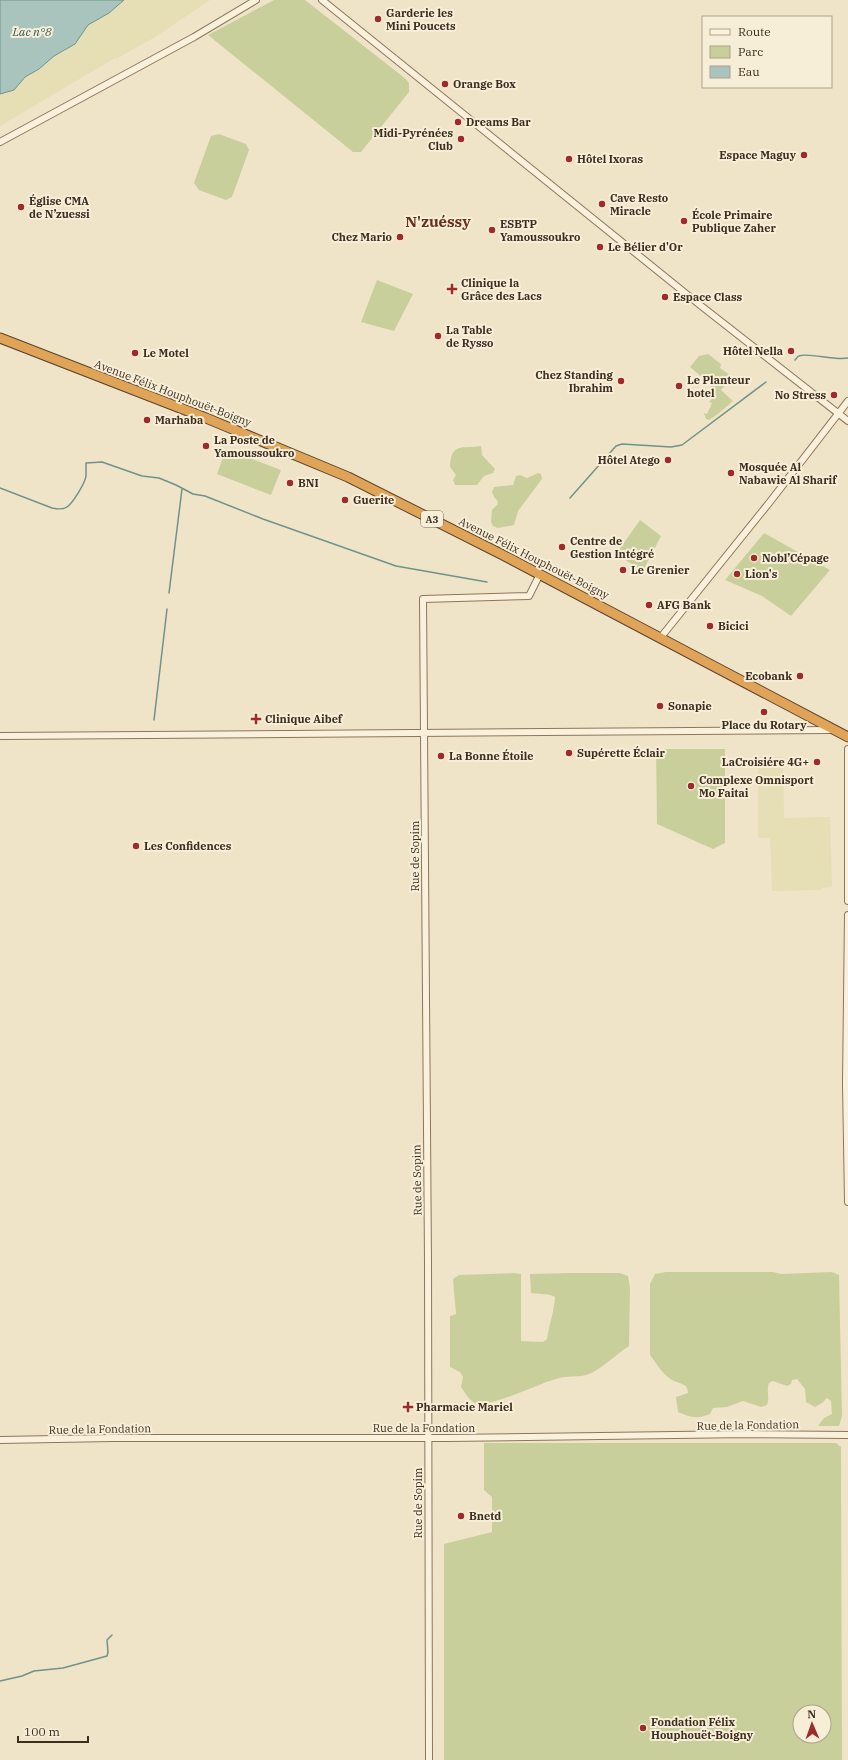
<svg xmlns="http://www.w3.org/2000/svg" width="848" height="1760" font-family="'IBM Plex Serif',serif">
<style>
.farmland{fill:#e6deb5}
.green{fill:#c9cf9b;fill-rule:evenodd}
.water{fill:#a9c4bc;stroke:#6f938a}
.lines{fill:none;stroke-linecap:round;stroke-linejoin:round}
.stream{stroke:#6f938a;stroke-width:1.5}
.minor-casing{stroke:#8d765c;stroke-width:8}
.highway-casing{stroke:#5b4430;stroke-width:11}
.minor{stroke:#faf1dc;stroke-width:6}
.highway{stroke:#e0a458;stroke-width:9}
.poi-dot{fill:#9e2a2b;stroke:#f7eed8;stroke-width:1.5}
.labels{text-anchor:middle;stroke-width:4;stroke-linejoin:round;paint-order:stroke}
.shield{fill:#f7eed8;stroke:#756857;stroke-width:1}
.shield-label{font-size:10px;font-weight:bold;fill:#3d2e20}
.poi-label{font-size:11px;font-weight:bold;fill:#3d2e20;stroke:#f7eed8;text-anchor:start}
.street-label{font-size:11px;fill:#3d2e20;stroke:#f7eed8}
.water-label{font-size:12px;font-style:italic;fill:#2f5d5a;stroke:#f7eed8}
.district-label{font-size:15px;font-weight:bold;fill:#6b2e1e;stroke:#f7eed8}
</style>
<rect width="100%" height="100%" fill="#f0e4c8"/>
<path class="farmland" d="M 124,0 L 210,0 L 157,36 L 116,59 L 115,58 L 0,126 L 0,94 L 14,90 L 25,77 L 39,69 L 54,56 L 68,49 L 88,25 L 109,13 Z
M 758,757 L 783,757 L 784,818 L 830,817 L 832,887 L 822,888 L 822,890 L 772,891 L 770,838 L 758,838 Z"/>
<path class="green" d="M 274,0 L 305,0 L 406,79 L 409,83 L 409,92 L 361,152 L 353,152 L 208,35 Z
M 219,134 L 246,144 L 249,150 L 232,197 L 226,200 L 199,190 L 194,183 L 211,136 Z
M 377,280 L 413,294 L 394,331 L 361,322 Z
M 708,354 L 721,364 L 720,368 L 736,379 L 727,383 L 721,390 L 733,401 L 718,414 L 709,420 L 706,419 L 704,413 L 707,414 L 712,403 L 709,402 L 713,397 L 709,392 L 711,388 L 710,384 L 690,367 L 699,356 Z
M 481,446 L 482,455 L 495,469 L 493,473 L 484,476 L 477,485 L 455,485 L 453,480 L 456,475 L 450,467 C 451,442 462,449 481,446 Z
M 226,449 L 281,470 L 271,495 L 217,474 Z
M 538,473 L 541,474 L 542,479 L 518,511 L 514,525 L 498,528 L 493,526 L 491,522 L 492,510 L 498,504 L 497,500 L 494,497 L 492,492 L 494,487 L 513,485 L 516,476 L 520,475 L 527,478 Z
M 640,520 L 661,536 L 643,571 L 616,554 Z
M 764,533 L 830,570 L 791,616 L 762,596 L 725,580 Z
M 656,749 L 725,749 L 725,843 L 713,849 L 657,824 Z
M 666,1272 L 773,1272 L 781,1274 L 832,1272 L 839,1275 L 842,1416 L 839,1426 L 818,1426 L 824,1418 L 832,1414 L 831,1401 L 827,1398 L 822,1403 L 815,1407 L 806,1402 L 805,1389 L 797,1379 L 792,1380 L 791,1384 L 787,1386 L 773,1381 L 769,1383 C 766,1391 770,1397 767,1405 L 761,1407 L 743,1401 L 727,1407 L 713,1408 L 710,1414 C 696,1419 693,1418 678,1412 L 676,1397 L 688,1393 C 688,1383 679,1384 672,1380 C 663,1375 656,1363 650,1355 L 650,1284 L 655,1274 Z
M 514,1273 L 521,1274 L 521,1341 L 543,1342 L 547,1339 C 549,1325 554,1312 555,1297 C 548,1293 540,1295 531,1293 L 530,1274 L 569,1273 L 620,1273 L 628,1276 L 630,1288 L 629,1346 C 618,1353 600,1370 589,1374 C 579,1378 567,1375 556,1379 C 540,1383 488,1409 475,1403 C 469,1400 465,1393 461,1387 L 463,1377 L 460,1372 L 450,1367 L 450,1316 L 456,1314 L 453,1279 L 459,1275 Z
M 484,1443 L 836,1443 L 841,1447 L 842,1760 L 444,1760 L 444,1544 L 492,1532 L 492,1497 L 484,1490 ZM 800,1712 L 824,1712 L 824,1736 L 800,1736 Z"/>
<path class="water" d="M 0,0 L 124,0 L 109,13 L 88,25 L 75,44 L 54,56 L 39,69 L 25,77 L 14,90 L 0,94 Z"/>
<g class="lines">
<path class="stream" d="M 795,360 C 796,359 798,356 799,356 C 808,352 835,361 848,358
M 0,488 L 52,508 C 57,509 63,510 67,507 C 73,503 85,483 86,476 C 86,472 86,468 86,463 L 102,462 L 142,476 L 159,478 L 176,485 L 193,494 L 205,496 L 263,519 L 396,566 L 487,582
M 570,498 L 616,446 L 622,444 L 671,447 L 682,445 L 766,382
M 169,593 L 182,489
M 154,720 L 167,609
M 0,1681 L 22,1676 L 34,1671 L 63,1668 L 107,1656 L 108,1652 L 107,1640 L 112,1635"/>
<g class="minor-casing">
<path id="minor" d="M 322,0 L 700,305 L 848,421
M 0,142 L 194,37 L 256,0
M 661,637 L 769,503 L 848,401
M 0,736 L 832,730
M 848,749 L 848,901
M 848,915 L 846,1084 L 848,1202
M 0,1440 L 112,1438 L 446,1438 L 749,1434 L 848,1435
M 429,1760 L 428,1261 L 423,599 L 529,596 L 540,574"/>
</g>
<g class="highway-casing">
<path id="highway" d="M 0,338 L 206,418 L 348,477 L 501,554 L 848,737"/>
</g>
<use href="#minor" class="minor"/>
<use href="#highway" class="highway"/>
</g>
<g class="poi-dot">
<circle cx="378" cy="19" r="4"/>
<circle cx="445" cy="84" r="4"/>
<circle cx="458" cy="122" r="4"/>
<circle cx="461" cy="139" r="4"/>
<circle cx="804" cy="155" r="4"/>
<circle cx="569" cy="159" r="4"/>
<circle cx="602" cy="204" r="4"/>
<circle cx="21" cy="207" r="4"/>
<circle cx="684" cy="221" r="4"/>
<circle cx="492" cy="230" r="4"/>
<circle cx="400" cy="237" r="4"/>
<circle cx="600" cy="247" r="4"/>
<path d="M450 283h4v4h4v4h-4v4h-4v-4h-4v-4h4z"/>
<circle cx="665" cy="297" r="4"/>
<circle cx="438" cy="336" r="4"/>
<circle cx="791" cy="351" r="4"/>
<circle cx="135" cy="353" r="4"/>
<circle cx="621" cy="381" r="4"/>
<circle cx="679" cy="386" r="4"/>
<circle cx="834" cy="395" r="4"/>
<circle cx="147" cy="420" r="4"/>
<circle cx="206" cy="446" r="4"/>
<circle cx="668" cy="460" r="4"/>
<circle cx="731" cy="473" r="4"/>
<circle cx="290" cy="483" r="4"/>
<circle cx="345" cy="500" r="4"/>
<circle cx="562" cy="547" r="4"/>
<circle cx="754" cy="558" r="4"/>
<circle cx="623" cy="570" r="4"/>
<circle cx="737" cy="574" r="4"/>
<circle cx="649" cy="605" r="4"/>
<circle cx="710" cy="626" r="4"/>
<circle cx="800" cy="676" r="4"/>
<circle cx="660" cy="706" r="4"/>
<circle cx="764" cy="712" r="4"/>
<path d="M254 713h4v4h4v4h-4v4h-4v-4h-4v-4h4z"/>
<circle cx="569" cy="753" r="4"/>
<circle cx="441" cy="756" r="4"/>
<circle cx="817" cy="762" r="4"/>
<circle cx="691" cy="786" r="4"/>
<circle cx="136" cy="846" r="4"/>
<path d="M406 1401h4v4h4v4h-4v4h-4v-4h-4v-4h4z"/>
<circle cx="461" cy="1516" r="4"/>
<circle cx="643" cy="1728" r="4"/>
</g>
<g class="labels">
<rect class="shield" x="421" y="511" width="22" height="16" rx="3"/>
<g class="shield-label">
<text x="432" y="523">A3</text>
</g>
<g class="poi-label">
<text x="386" y="17">Garderie les<tspan x="386" dy="13">Mini Poucets</tspan></text>
<text x="453" y="88">Orange Box</text>
<text x="466" y="126">Dreams Bar</text>
<text x="453" y="137" text-anchor="end">Midi-Pyrénées<tspan x="453" dy="13">Club</tspan></text>
<text x="796" y="159" text-anchor="end">Espace Maguy</text>
<text x="577" y="163">Hôtel Ixoras</text>
<text x="610" y="202">Cave Resto<tspan x="610" dy="13">Miracle</tspan></text>
<text x="29" y="205">Église CMA<tspan x="29" dy="13">de N’zuessi</tspan></text>
<text x="692" y="219">École Primaire<tspan x="692" dy="13">Publique Zaher</tspan></text>
<text x="500" y="228">ESBTP<tspan x="500" dy="13">Yamoussoukro</tspan></text>
<text x="392" y="241" text-anchor="end">Chez Mario</text>
<text x="608" y="251">Le Bélier d'Or</text>
<text x="461" y="287">Clinique la<tspan x="461" dy="13">Grâce des Lacs</tspan></text>
<text x="673" y="301">Espace Class</text>
<text x="446" y="334">La Table<tspan x="446" dy="13">de Rysso</tspan></text>
<text x="783" y="355" text-anchor="end">Hôtel Nella</text>
<text x="143" y="357">Le Motel</text>
<text x="613" y="379" text-anchor="end">Chez Standing<tspan x="613" dy="13">Ibrahim</tspan></text>
<text x="687" y="384">Le Planteur<tspan x="687" dy="13">hotel</tspan></text>
<text x="826" y="399" text-anchor="end">No Stress</text>
<text x="155" y="424">Marhaba</text>
<text x="214" y="444">La Poste de<tspan x="214" dy="13">Yamoussoukro</tspan></text>
<text x="660" y="464" text-anchor="end">Hôtel Atego</text>
<text x="739" y="471">Mosquée Al<tspan x="739" dy="13">Nabawie Al Sharif</tspan></text>
<text x="298" y="487">BNI</text>
<text x="353" y="504">Guerite</text>
<text x="570" y="545">Centre de<tspan x="570" dy="13">Gestion Intégré</tspan></text>
<text x="762" y="562">Nobl’Cépage</text>
<text x="631" y="574">Le Grenier</text>
<text x="745" y="578">Lion's</text>
<text x="657" y="609">AFG Bank</text>
<text x="718" y="630">Bicici</text>
<text x="792" y="680" text-anchor="end">Ecobank</text>
<text x="668" y="710">Sonapie</text>
<text x="265" y="723">Clinique Aibef</text>
<text x="764" y="729" text-anchor="middle">Place du Rotary</text>
<text x="577" y="757">Supérette Éclair</text>
<text x="449" y="760">La Bonne Étoile</text>
<text x="809" y="766" text-anchor="end">LaCroisiére 4G+</text>
<text x="699" y="784">Complexe Omnisport<tspan x="699" dy="13">Mo Faitai</tspan></text>
<text x="144" y="850">Les Confidences</text>
<text x="416" y="1411">Pharmacie Mariel</text>
<text x="469" y="1520">Bnetd</text>
<text x="651" y="1726">Fondation Félix<tspan x="651" dy="13">Houphouët-Boigny</tspan></text>
</g>
<g class="street-label">
<text transform="translate(173 393) rotate(21)" y="4">Avenue Félix Houphouët-Boigny</text>
<text transform="translate(534 558) rotate(27)" y="4">Avenue Félix Houphouët-Boigny</text>
<text transform="translate(415 856) rotate(-90)" y="4">Rue de Sopim</text>
<text transform="translate(417 1180) rotate(-91)" y="4">Rue de Sopim</text>
<text transform="translate(748 1425) rotate(-1)" y="4">Rue de la Fondation</text>
<text x="424" y="1432">Rue de la Fondation</text>
<text transform="translate(100 1429) rotate(-1)" y="4">Rue de la Fondation</text>
<text transform="translate(418 1503) rotate(-90)" y="4">Rue de Sopim</text>
</g>
<g class="water-label">
<text x="32" y="36">Lac n°8</text>
</g>
<g class="district-label">
<text x="438" y="227">N'zuéssy</text>
</g>
</g>
<rect x="702" y="16" width="130" height="72" fill="#f7eed8" stroke="#ada18e"/>
<rect x="710" y="29" width="20" height="6" fill="#faf1dc" stroke="#ada18e"/>
<text x="738" y="36" font-size="12" fill="#3d2e20">Route</text>
<rect x="710" y="46" width="20" height="12" fill="#c9cf9b" stroke="#ada18e"/>
<text x="738" y="56" font-size="12" fill="#3d2e20">Parc</text>
<rect x="710" y="66" width="20" height="12" fill="#a9c4bc" stroke="#ada18e"/>
<text x="738" y="76" font-size="12" fill="#3d2e20">Eau</text>
<g transform="translate(812 1724) rotate(358)"><circle r="19" fill="#f7eed8" stroke="#ada18e"/>
<path d="M0-3L7 15L0 10L-7 15Z" fill="#9e2a2b"/>
<text y="-6" font-size="11" font-weight="bold" text-anchor="middle" fill="#3d2e20">N</text>
</g>
<path d="M18 1736v6h70v-6" fill="none" stroke="#3d2e20" stroke-width="2"/>
<text x="24" y="1736" font-size="12" fill="#3d2e20" stroke="#f7eed8" stroke-width="3" paint-order="stroke">100 m</text>
</svg>
